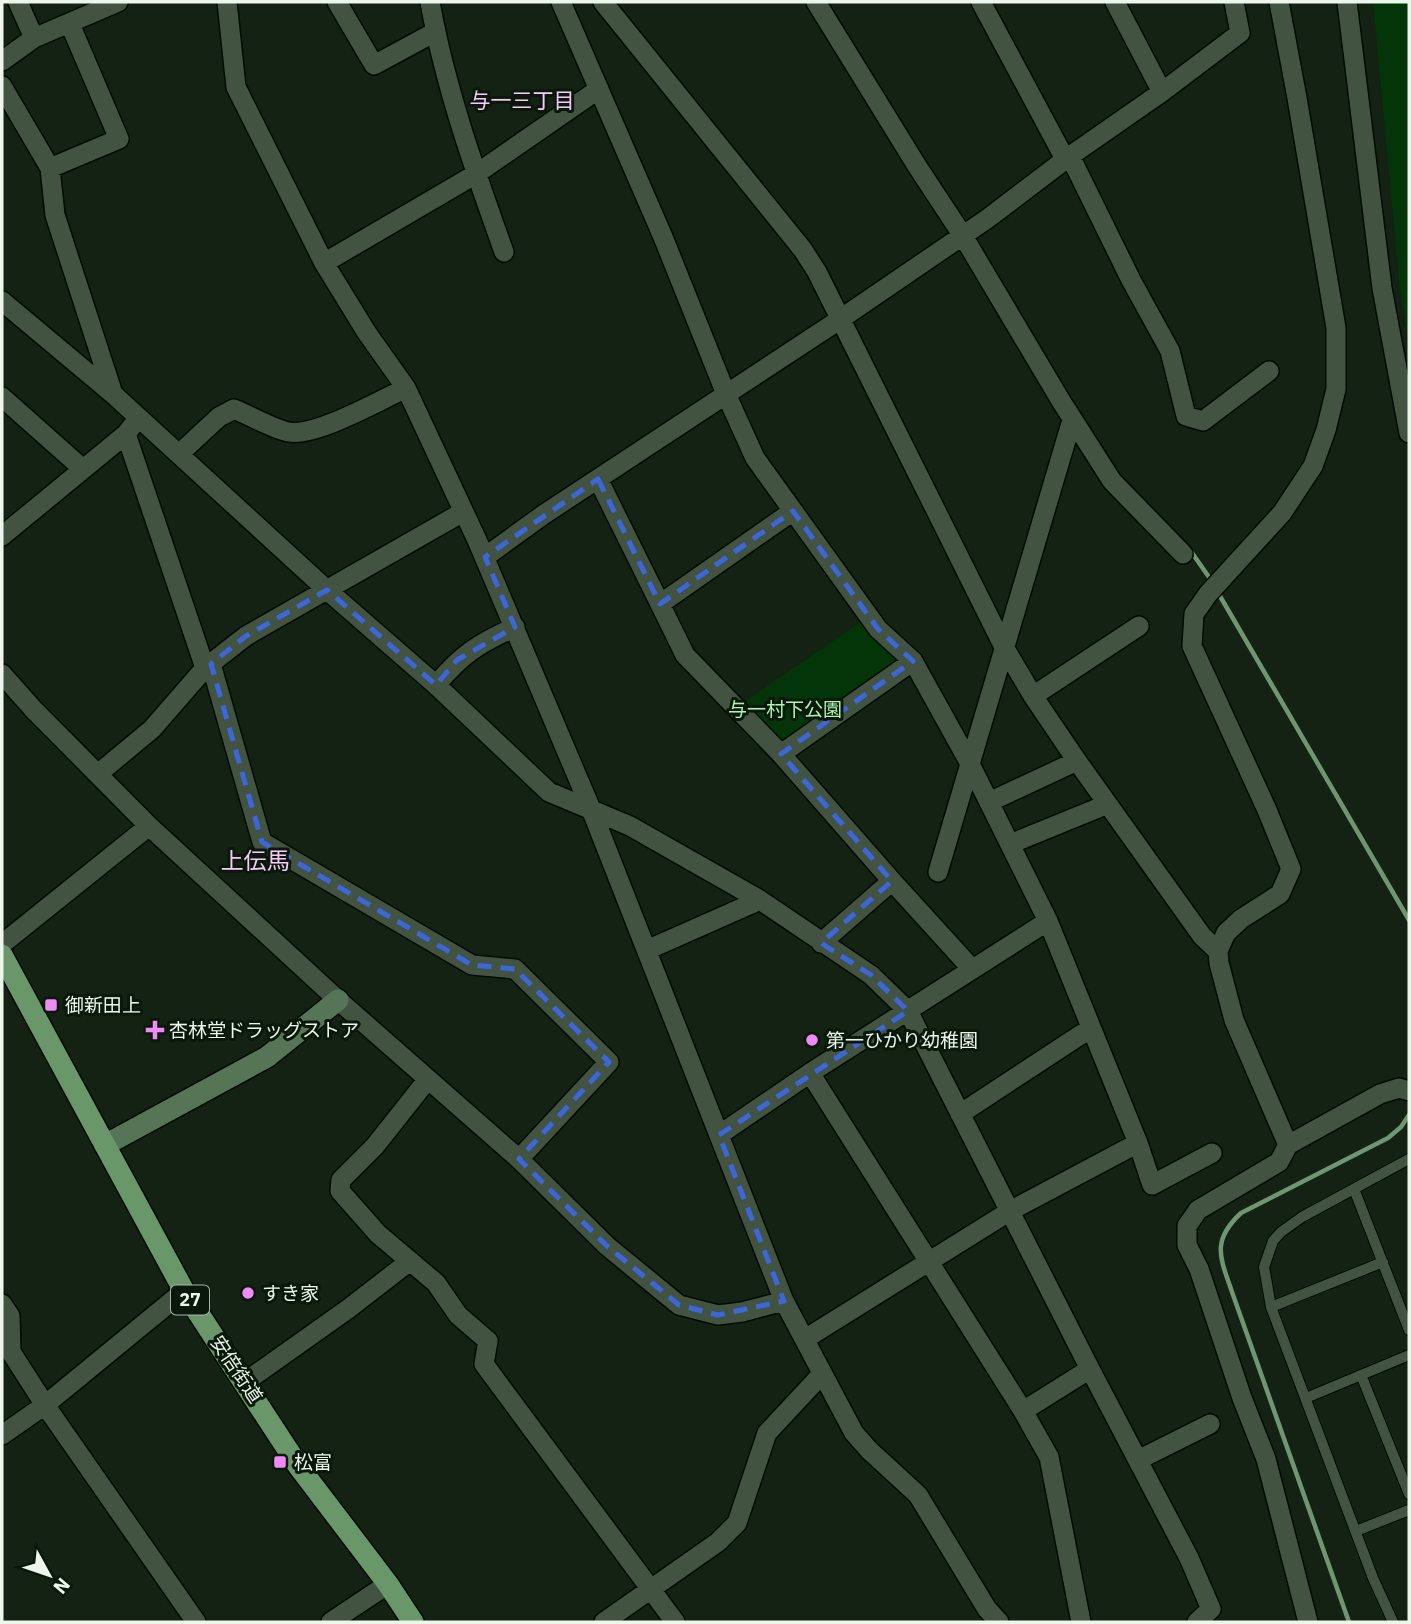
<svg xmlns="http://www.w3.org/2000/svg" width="1411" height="1624" font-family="'IBM Plex Sans','Noto Sans JP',sans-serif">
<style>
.green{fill:#033509}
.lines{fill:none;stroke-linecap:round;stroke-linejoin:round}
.stream{stroke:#709571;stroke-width:4.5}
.lane-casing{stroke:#010b02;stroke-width:12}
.street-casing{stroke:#010b02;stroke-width:22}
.secondary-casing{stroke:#010b02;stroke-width:24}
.primary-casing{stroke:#010b02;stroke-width:24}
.lane{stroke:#435342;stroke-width:10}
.street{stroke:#435342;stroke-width:19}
.secondary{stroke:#567556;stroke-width:21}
.primary{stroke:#699769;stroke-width:21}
.marked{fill:none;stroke:#3c67db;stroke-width:5;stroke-dasharray:14 9;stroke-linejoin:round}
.poi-dot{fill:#ef8bf7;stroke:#09180a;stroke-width:2.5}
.labels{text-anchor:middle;stroke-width:6;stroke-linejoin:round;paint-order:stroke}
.shield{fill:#09180a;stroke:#a8b3a8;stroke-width:2}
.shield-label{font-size:18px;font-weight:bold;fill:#ecf6eb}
.park-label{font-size:19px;fill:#aef5ae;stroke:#09180a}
.poi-label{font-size:19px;fill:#ecf6eb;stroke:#09180a;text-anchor:start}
.street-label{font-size:19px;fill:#ecf6eb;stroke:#09180a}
.neighbourhood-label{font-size:21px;fill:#f6c9f8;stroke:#09180a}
.quarter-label{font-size:23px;fill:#f6c9f8;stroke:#09180a}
</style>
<rect width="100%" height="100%" fill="#132213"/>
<path class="green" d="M 1373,2 L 1409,2 L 1409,345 L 1400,288 Z
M 862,621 L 900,662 L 781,747 L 740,705 Z"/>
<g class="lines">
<path class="stream" d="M 1190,550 L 1211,580
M 1217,591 L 1409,920
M 1349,1622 L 1232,1292 C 1220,1257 1211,1241 1241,1213 L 1388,1138 L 1401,1127 L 1409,1115"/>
<g class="lane-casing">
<path id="lane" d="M 1354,1189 L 1409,1330
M 1271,1307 L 1383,1262
M 1361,1375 L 1409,1494
M 1306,1398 L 1409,1355
M 1356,1531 L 1409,1510
M 1393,1622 L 1373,1578 L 1271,1307 L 1264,1267 L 1273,1241 L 1281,1232 L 1302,1217 L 1409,1159"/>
</g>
<g class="street-casing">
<path id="street" d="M 18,2 L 34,38
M 227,2 L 236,87 L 324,263 L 367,333 L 406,388 L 477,540 L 591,809 L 784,1301 L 854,1433 L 869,1450 L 918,1495 L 987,1609 L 999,1622
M 337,2 L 374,65 L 435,32
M 430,2 C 445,87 475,171 504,252
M 561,2 L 663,237 L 726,394 L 755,458 L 878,629 L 913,661 L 969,762 L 1048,921 L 1138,1143 L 1152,1185 L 1212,1153
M 603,2 L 803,250 L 817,272 L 1004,647 L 1033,696 L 1077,761 L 1202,936 L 1218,951
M 816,2 L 917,166 L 963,236 L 1061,401 L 1112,481 L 1183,554
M 981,2 L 1065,159
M 1115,2 L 1162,92
M 1279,2 L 1297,98 L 1336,328 L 1336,389 L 1326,430 L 1313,466 L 1282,513 L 1208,594 L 1194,614 L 1192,646 L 1267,810 L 1291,869 L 1280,894 L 1241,919 L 1226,933 L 1218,951 L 1219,963 L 1234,1020 L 1288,1145
M 1347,2 L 1382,288 L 1409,433
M 2,61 L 34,38 L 118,2
M 2,86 L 50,168 L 55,215 L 113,394
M 1070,156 L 1131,280 L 1170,351 L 1186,416 L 1203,421 L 1269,371
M 50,168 L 119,139 L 70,24
M 324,263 L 476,174 L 599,89
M 2,301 L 113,394 L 327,590 L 436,685 L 549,792 L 630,826 L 760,900 L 871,975 L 908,1011 L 1090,1369 L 1189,1558 L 1211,1609 L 1197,1622
M 2,397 L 83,469
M 126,434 L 205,668
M 179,454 L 219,417 L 234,409 C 251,416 273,429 289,432 C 315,437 381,400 406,388
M 598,479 L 660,604
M 793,511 L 660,604 L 685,655 L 781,754 L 892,881 L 972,969
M 2,536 L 126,434 L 133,425
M 485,557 L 543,515 L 839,320 L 987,219 L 1070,156 L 1162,92 L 1240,33 L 1234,2
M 211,664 L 262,842 L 472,965 L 515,969 L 609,1062 L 519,1159
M 2,674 L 34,710 L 149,826 L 338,1000 L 519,1159 L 607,1246 L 679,1305 L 718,1315 L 742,1312 L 784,1301
M 436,685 C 462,654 478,644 515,627
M 1033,696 L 1139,626
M 781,754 L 913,661
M 99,773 L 152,729 L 205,668 L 246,636 L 463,512
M 989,802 L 1077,761
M 1010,844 L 1108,804
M 938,872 L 1072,420
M 821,943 L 892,881
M 2,944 L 149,826
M 647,950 L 760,900
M 810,1073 L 1023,1411 L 1049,1457 L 1081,1622
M 428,1079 L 375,1146 L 341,1180 L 340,1191 L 378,1234 L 436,1283 L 458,1315 L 488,1341 L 484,1364 L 675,1622
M 960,1114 L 1091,1028
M 719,1135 L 810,1073 L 1048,921
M 2,1304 L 10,1316 L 11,1352 L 45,1405 L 196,1622
M 805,1339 L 1010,1211 L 1138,1143
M 245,1382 L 348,1309 L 410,1261
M 1023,1411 L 1090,1369
M 2,1435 L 45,1405 L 184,1291
M 1138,1460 L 1210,1424
M 331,1622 L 388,1584
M 604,1622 L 718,1542 L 737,1523 L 767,1433 L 822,1374
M 1308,1622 L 1266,1459 L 1242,1398 L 1199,1269 L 1187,1245 L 1187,1226 L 1198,1210 L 1279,1162 L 1288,1145 L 1380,1094 L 1399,1088 L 1409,1091"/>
</g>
<g class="secondary-casing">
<path id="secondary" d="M 105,1145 L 267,1057 L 338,1000"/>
</g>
<g class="primary-casing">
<path id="primary" d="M 2,955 L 184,1291 L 299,1467 L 388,1584 L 413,1622"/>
</g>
<use href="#lane" class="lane"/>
<use href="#street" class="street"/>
<use href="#secondary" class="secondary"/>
<use href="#primary" class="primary"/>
</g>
<path class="marked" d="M 598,479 L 660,604 L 793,511 L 878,629 L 913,661 L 781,754 L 892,881 L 821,943 L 871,975 L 908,1011 L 719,1135 L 784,1301 L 718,1315 L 679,1305 L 607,1246 L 519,1159 L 609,1062 L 515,969 L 472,965 L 262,842 L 211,664 L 246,636 L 327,590 L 436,685 L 457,660 L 515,627 L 485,557 Z"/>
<g class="poi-dot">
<rect x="44" y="998" width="14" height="14" rx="3.5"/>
<path d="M151.5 1019.5h7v7h7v7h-7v7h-7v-7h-7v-7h7z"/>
<circle cx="812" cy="1040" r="7"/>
<circle cx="248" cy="1293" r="7"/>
<rect x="273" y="1455" width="14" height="14" rx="3.5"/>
</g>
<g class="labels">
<rect class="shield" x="171" y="1285.5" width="38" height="29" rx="5"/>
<g class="shield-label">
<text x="190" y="1306">27</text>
</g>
<g class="park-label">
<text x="785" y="716">与一村下公園</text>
</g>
<g class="poi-label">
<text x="65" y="1012">御新田上</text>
<text x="169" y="1037">杏林堂ドラッグストア</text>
<text x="826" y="1047">第一ひかり幼稚園</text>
<text x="262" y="1300">すき家</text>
<text x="294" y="1469">松富</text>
</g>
<g class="street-label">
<text transform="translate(237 1369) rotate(56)" y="7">安倍街道</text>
</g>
<g class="neighbourhood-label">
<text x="522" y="108">与一三丁目</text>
</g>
<g class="quarter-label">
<text x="255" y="869">上伝馬</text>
</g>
</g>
<rect width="1411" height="1624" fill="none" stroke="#ecf6eb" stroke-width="7"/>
<g transform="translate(49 1575) rotate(130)" stroke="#09180a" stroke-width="5" paint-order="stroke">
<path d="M0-5L12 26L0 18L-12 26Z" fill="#ecf6eb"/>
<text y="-10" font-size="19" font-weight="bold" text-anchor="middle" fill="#ecf6eb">N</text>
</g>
</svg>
